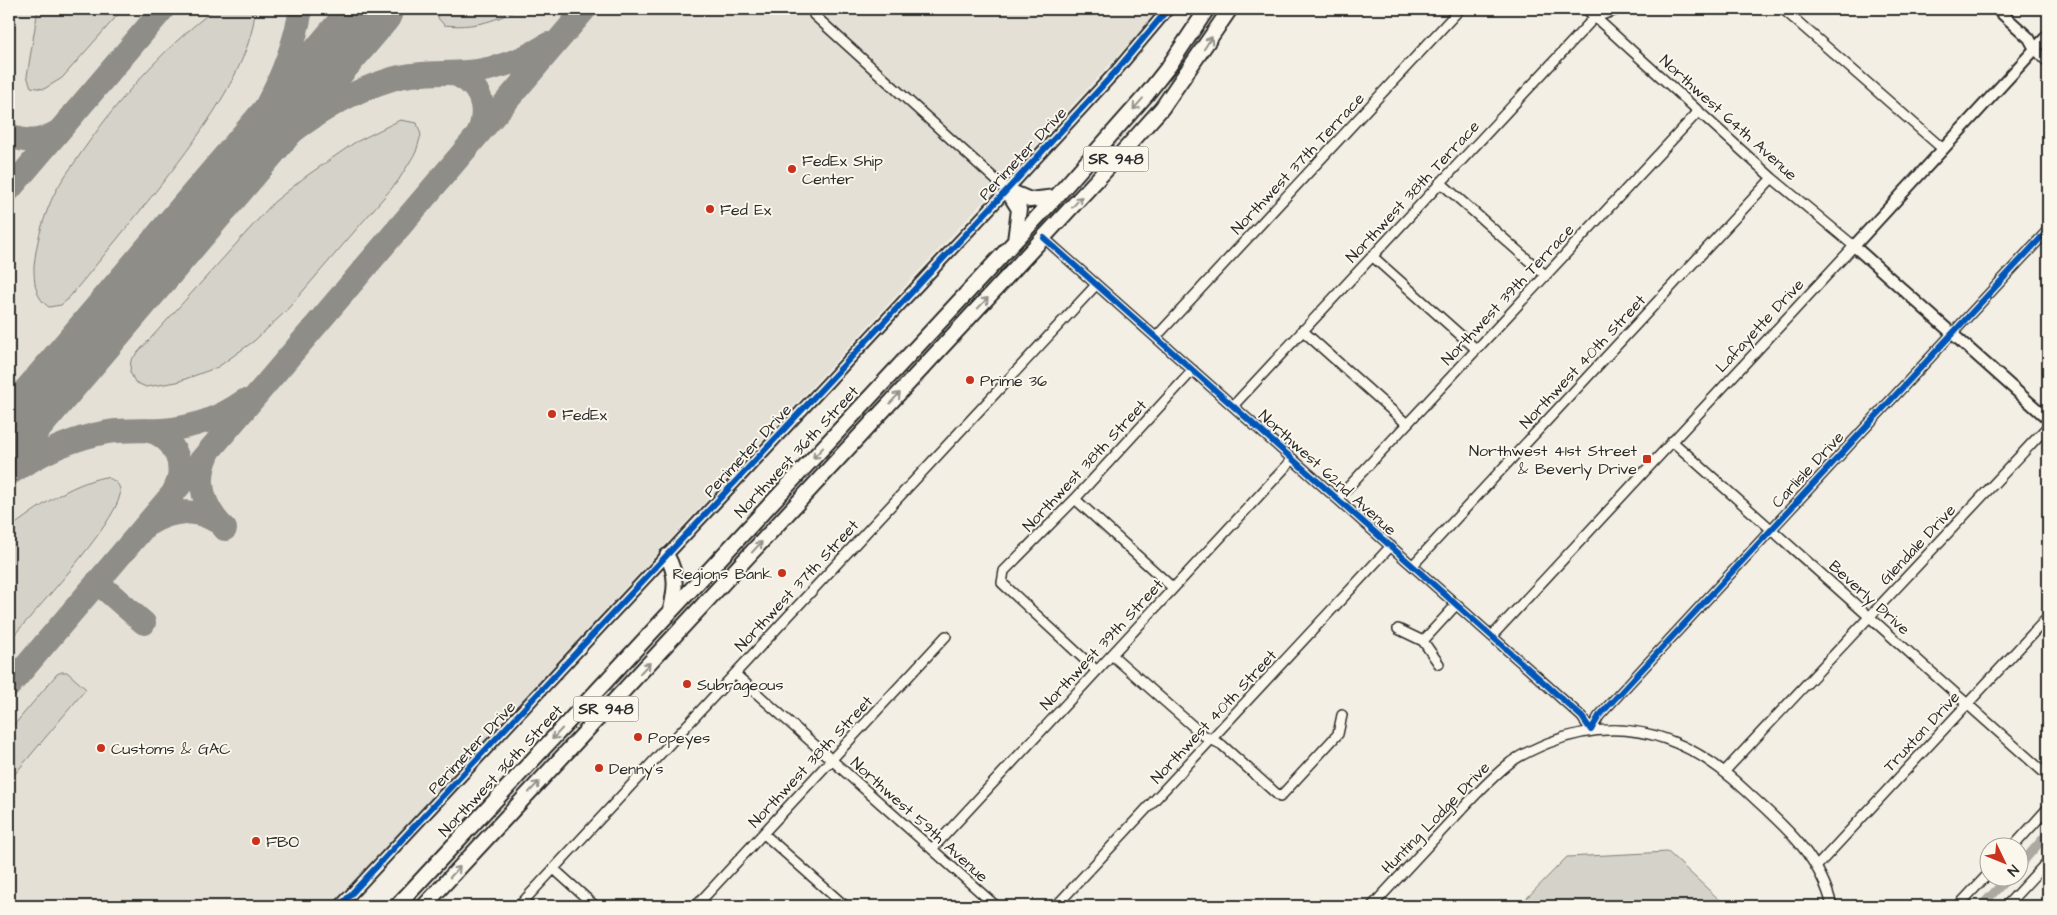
<svg xmlns="http://www.w3.org/2000/svg" width="2057" height="915" font-family="'Architects Daughter',sans-serif">
<style>
.built{fill:#e4e0d6}
.green{fill:#d5d2c9;stroke:#807e7a}
.lines{fill:none;stroke-linecap:round;stroke-linejoin:round}
.canal{stroke:#aca9a2;stroke-width:9}
.taxiway{stroke:#8f8d88;stroke-width:24}
.runway{stroke:#8f8d88;stroke-width:60}
.minor-casing{stroke:#2b2b2b;stroke-width:12}
.tertiary-casing{stroke:#2b2b2b;stroke-width:14}
.primary-casing{stroke:#2b2b2b;stroke-width:18}
.minor{stroke:#fbf7ec;stroke-width:9}
.tertiary{stroke:#fbf7ec;stroke-width:10}
.primary{stroke:#fbf7ec;stroke-width:14}
.cycleway-casing{stroke:#fbf7ec;stroke-width:9}
.cycleway{stroke:#0057b8;stroke-width:6}
.oneway{stroke:#93918c}
.poi-dot{fill:#c8321e;stroke:#fbf7ec;stroke-width:2}
.labels{text-anchor:middle;stroke-width:4;stroke-linejoin:round;paint-order:stroke}
.shield{fill:#fbf7ec;stroke:#696865;stroke-width:1}
.shield-label{font-size:15px;font-weight:bold;fill:#2b2b2b}
.street-label{font-size:16px;fill:#2b2b2b;stroke:#fbf7ec}
.poi-label{font-size:16px;fill:#2b2b2b;stroke:#fbf7ec;text-anchor:start}
</style>
<rect width="100%" height="100%" fill="#f3efe4"/>
<filter id="ink" filterUnits="userSpaceOnUse"><feTurbulence type="fractalNoise" baseFrequency=".02" numOctaves="2"/><feDisplacementMap in="SourceGraphic" scale="10" xChannelSelector="R" yChannelSelector="G"/><feConvolveMatrix kernelMatrix="1 2 1 2 8 2 1 2 1" color-interpolation-filters="sRGB"/></filter>
<g filter="url(#ink)">
<path class="built" d="M 9,9 L 1159,9 L 1116,58 L 331,906 L 9,906 Z"/>
<path class="green" d="M 38,9 L 123,9 L 62,78 L 44,89 L 31,87 L 27,76 Z
M 215,9 L 255,10 C 251,74 183,157 144,206 C 118,238 93,269 67,300 L 61,305 L 49,307 C 35,298 34,282 34,267 C 36,244 42,222 51,201 C 57,186 68,172 77,159 C 115,103 161,50 215,9 Z
M 438,9 L 518,9 C 494,22 471,28 444,25 L 438,18 Z
M 400,120 L 417,123 L 421,135 L 416,152 L 398,181 L 285,312 L 254,341 L 218,367 L 177,382 L 146,387 L 135,382 L 130,372 L 131,360 L 274,202 L 305,177 L 354,143 Z
M 105,477 C 114,479 122,485 120,495 C 114,526 33,613 9,641 L 9,529 C 37,508 70,484 105,477 Z
M 62,672 L 67,672 L 86,689 L 9,781 L 9,731 L 57,674 Z
M 1668,852 L 1726,906 L 1519,906 L 1567,857 Z"/>
<g class="lines">
<path class="canal" d="M 2020,865 L 2048,833
M 1981,906 L 2008,878"/>
<path class="taxiway" d="M 331,59 L 379,9
M 452,73 C 479,82 489,106 479,132
M 9,134 C 26,145 42,141 59,131
M 9,190 L 163,9
M 207,194 C 250,139 289,79 301,9
M 132,293 C 206,214 284,111 392,79 C 416,72 441,74 467,72 C 496,70 523,60 548,44
M 145,430 C 174,435 188,465 174,491
M 208,454 C 195,482 204,509 225,529
M 9,474 C 39,454 72,438 108,432 C 126,429 144,431 162,430 C 191,428 220,418 244,401
M 147,525 C 169,511 193,507 216,521
M 97,582 L 144,623
M 9,686 L 585,9"/>
<path class="runway" d="M 9,437 L 373,9"/>
<g class="minor-casing">
<path id="minor" d="M 1783,9 L 1943,149
M 814,15 L 1007,190
M 2035,49 L 2048,63
M 1440,182 L 1545,275
M 1044,238 L 1541,680 L 1582,717 L 1591,730 L 1599,716 L 2048,230
M 1372,256 L 1476,349
M 1302,330 L 1407,424
M 1156,337 L 1460,9
M 1233,406 L 1595,17 L 1620,9
M 1672,441 L 2048,776
M 1338,498 L 1699,111
M 1075,499 L 1173,588
M 1413,565 L 1772,178
M 1398,629 L 1423,641 L 1439,664
M 1492,636 L 1854,246 L 1772,178 L 1586,9
M 1423,641 L 1456,605
M 1112,655 L 1203,735 L 1222,745 L 1280,797 L 1338,734 L 1342,715
M 1097,671 L 1002,583 L 1004,571 L 1075,499 L 1193,370
M 735,674 L 996,906
M 1725,771 L 2048,426
M 764,834 L 845,906
M 2012,848 L 2048,808
M 932,849 L 1293,459
M 1817,866 L 2048,617
M 554,869 L 595,906
M 519,906 L 1096,285
M 696,906 L 946,636
M 1056,906 L 1391,546
M 1372,906 C 1397,879 1423,851 1449,823 C 1469,802 1488,780 1511,762 C 1522,754 1536,748 1548,743 C 1623,713 1689,737 1745,790 C 1782,824 1820,855 1832,906
M 1958,906 L 1990,872
M 2006,906 L 2048,861"/>
</g>
<g class="tertiary-casing">
<path id="tertiary" d="M 1997,9 L 2029,38 L 2035,49
M 2048,35 L 1854,246 L 2048,419
M 340,906 L 1007,190 L 1116,71 L 1168,9"/>
</g>
<g class="primary-casing">
<path id="primary" d="M 1007,190 L 1019,209 L 1015,241
M 1009,191 L 1030,200 L 1056,197
M 667,556 C 678,575 675,590 671,610
M 397,906 L 1056,197 L 1147,94 L 1169,66 L 1207,9
M 424,906 L 1118,157 L 1162,108 L 1230,9"/>
</g>
<use href="#minor" class="minor"/>
<use href="#tertiary" class="tertiary"/>
<use href="#primary" class="primary"/>
<g class="cycleway-casing">
<path id="cycleway" d="M 1044,238 L 1541,680 L 1582,717 L 1591,730 L 1599,716 L 2048,230
M 340,906 L 1007,190 L 1116,71 L 1168,9"/>
</g>
<use href="#cycleway" class="cycleway"/>
</g>
<defs><path id="oneway-shaft" d="M-6 0H5M1.5-3L5.5 0L1.5 3" fill="none" stroke-width="1.6" stroke-linecap="round" stroke-linejoin="round" transform="scale(1.25)"/></defs>
<g class="oneway">
<use href="#oneway-shaft" transform="translate(1208 43) rotate(-57)"/>
<use href="#oneway-shaft" transform="translate(1138 104) rotate(131)"/>
<use href="#oneway-shaft" transform="translate(1077 202) rotate(-48)"/>
<use href="#oneway-shaft" transform="translate(983 303) rotate(-47)"/>
<use href="#oneway-shaft" transform="translate(895 398) rotate(-47)"/>
<use href="#oneway-shaft" transform="translate(818 453) rotate(133)"/>
<use href="#oneway-shaft" transform="translate(757 547) rotate(-47)"/>
<use href="#oneway-shaft" transform="translate(645 668) rotate(-47)"/>
<use href="#oneway-shaft" transform="translate(557 734) rotate(133)"/>
<use href="#oneway-shaft" transform="translate(534 787) rotate(-47)"/>
<use href="#oneway-shaft" transform="translate(455 872) rotate(-47)"/>
</g>
</g>
<g class="poi-dot">
<circle cx="792" cy="169" r="5"/>
<circle cx="710" cy="209" r="5"/>
<circle cx="970" cy="380" r="5"/>
<circle cx="552" cy="414" r="5"/>
<rect x="1642" y="454" width="10" height="10" rx="2.5"/>
<circle cx="782" cy="573" r="5"/>
<circle cx="687" cy="684" r="5"/>
<circle cx="638" cy="737" r="5"/>
<circle cx="101" cy="748" r="5"/>
<circle cx="599" cy="768" r="5"/>
<circle cx="256" cy="841" r="5"/>
</g>
<g class="labels">
<g class="shield">
<rect x="1083.5" y="146.5" width="65" height="25" rx="4"/>
<rect x="573.5" y="696.5" width="65" height="25" rx="4"/>
</g>
<g class="shield-label">
<text x="1116" y="164">SR 948</text>
<text x="606" y="714">SR 948</text>
</g>
<g class="street-label">
<text transform="translate(1729 117) rotate(42)" y="6">Northwest 64th Avenue</text>
<text transform="translate(1022 153) rotate(-47)" y="6">Perimeter Drive</text>
<text transform="translate(1297 163) rotate(-47)" y="6">Northwest 37th Terrace</text>
<text transform="translate(1412 191) rotate(-47)" y="6">Northwest 38th Terrace</text>
<text transform="translate(1507 294) rotate(-47)" y="6">Northwest 39th Terrace</text>
<text transform="translate(1759 325) rotate(-47)" y="6">Lafayette Drive</text>
<text transform="translate(1582 361) rotate(-47)" y="6">Northwest 40th Street</text>
<text transform="translate(747 450) rotate(-47)" y="6">Perimeter Drive</text>
<text transform="translate(796 451) rotate(-47)" y="6">Northwest 36th Street</text>
<text transform="translate(1084 465) rotate(-47)" y="6">Northwest 38th Street</text>
<text transform="translate(1807 469) rotate(-47)" y="6">Carlisle Drive</text>
<text transform="translate(1328 472) rotate(42)" y="6">Northwest 62nd Avenue</text>
<text transform="translate(1917 544) rotate(-47)" y="6">Glendale Drive</text>
<text transform="translate(796 585) rotate(-47)" y="6">Northwest 37th Street</text>
<text transform="translate(1870 597) rotate(42)" y="6">Beverly Drive</text>
<text transform="translate(1101 644) rotate(-47)" y="6">Northwest 39th Street</text>
<text transform="translate(1213 716) rotate(-47)" y="6">Northwest 40th Street</text>
<text transform="translate(1921 731) rotate(-47)" y="6">Truxton Drive</text>
<text transform="translate(471 747) rotate(-47)" y="6">Perimeter Drive</text>
<text transform="translate(810 761) rotate(-47)" y="6">Northwest 38th Street</text>
<text transform="translate(500 770) rotate(-47)" y="6">Northwest 36th Street</text>
<text transform="translate(1435 817) rotate(-46)" y="6">Hunting Lodge Drive</text>
<text transform="translate(920 819) rotate(42)" y="6">Northwest 59th Avenue</text>
</g>
<g class="poi-label">
<text x="802" y="166">FedEx Ship<tspan x="802" dy="18">Center</tspan></text>
<text x="720" y="215">Fed Ex</text>
<text x="980" y="386">Prime 36</text>
<text x="562" y="420">FedEx</text>
<text x="1637" y="456" text-anchor="end">Northwest 41st Street<tspan x="1637" dy="18">&amp; Beverly Drive</tspan></text>
<text x="772" y="579" text-anchor="end">Regions Bank</text>
<text x="697" y="690">Subrageous</text>
<text x="648" y="743">Popeyes</text>
<text x="111" y="754">Customs &amp; GAC</text>
<text x="609" y="774">Denny's</text>
<text x="266" y="847">FBO</text>
</g>
</g>
<rect width="2057" height="915" fill="none" stroke="#fbf7ec" stroke-width="30"/>
<rect x="15" y="15" width="2027" height="885" fill="none" stroke="#2b2b2b" stroke-width="2" filter="url(#ink)"/>
<g transform="translate(2004 862) rotate(133)"><circle r="24" fill="#fbf7ec" stroke="#a8a59f"/>
<path d="M0-4L9 19L0 12L-9 19Z" fill="#c8321e"/>
<text y="-8" font-size="14" font-weight="bold" text-anchor="middle" fill="#2b2b2b">N</text>
</g>
</svg>
